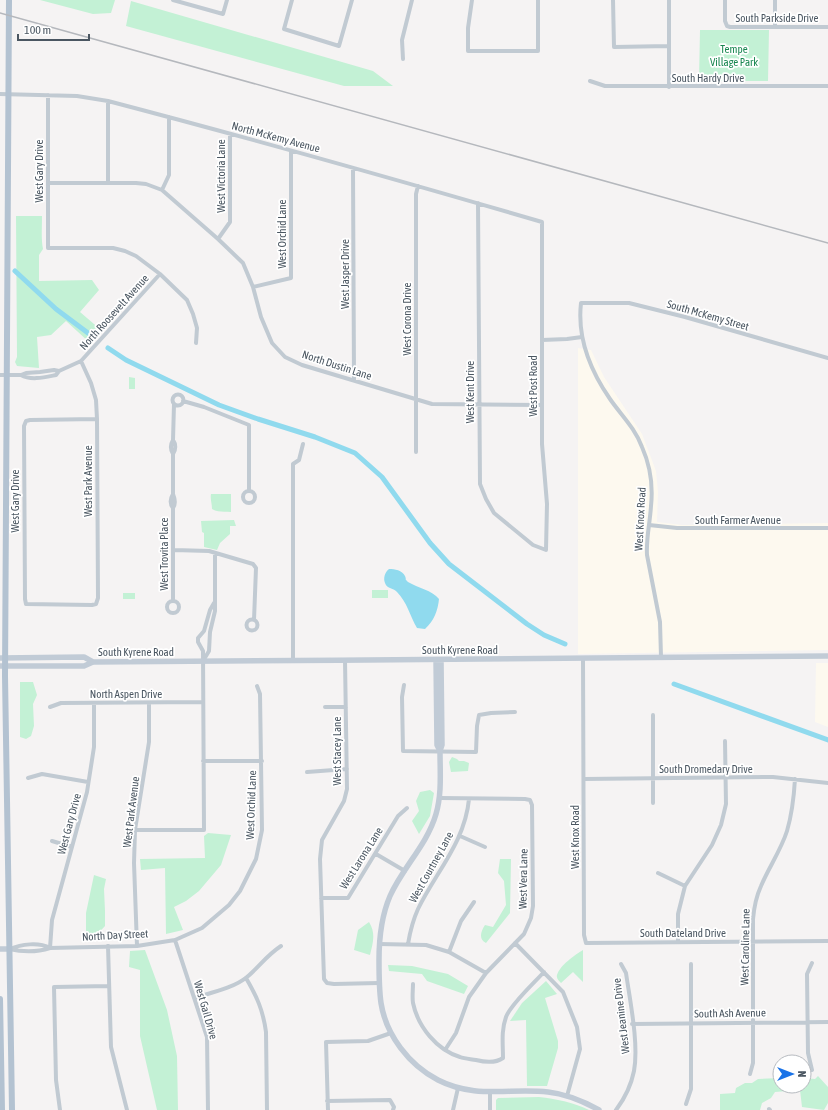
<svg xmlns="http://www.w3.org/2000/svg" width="828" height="1110" font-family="'Asap Condensed',sans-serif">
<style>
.commercial{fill:#fdf9ef}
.green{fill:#c3f1d5}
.water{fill:#90daee}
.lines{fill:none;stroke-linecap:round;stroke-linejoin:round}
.canal{stroke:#90daee;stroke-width:5}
.street{stroke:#c1cad2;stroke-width:4}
.secondary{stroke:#c1cbd6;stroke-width:5.5}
.primary{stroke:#b3c2d1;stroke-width:6}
.rail{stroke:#b5b8bd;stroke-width:1.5}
.labels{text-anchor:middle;stroke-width:3.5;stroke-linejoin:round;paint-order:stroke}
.street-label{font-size:11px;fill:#4a5661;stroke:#fff}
.park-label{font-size:11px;fill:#17864f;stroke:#fff}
</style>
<rect width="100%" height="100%" fill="#f5f3f3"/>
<path class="commercial" d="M 578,348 L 591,350 L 604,377 L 642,434 L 656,471 L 658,492 L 657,522 L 682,525 L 828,523 L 828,650 L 578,654 Z
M 816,663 L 828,663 L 828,727 L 815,722 Z"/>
<path class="green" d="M 40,0 L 115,0 L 111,13 L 93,14 Z
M 131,1 L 373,71 L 393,86 L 344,86 L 126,26 Z
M 700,30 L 769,30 L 768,81 L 699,81 Z
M 16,216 L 42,216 C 42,228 41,239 43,249 L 39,255 L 39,281 L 92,280 L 99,290 L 80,312 L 101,330 L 89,342 L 66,321 L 51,335 L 37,337 L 39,368 L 17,366 L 15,362 L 17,357 Z
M 129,377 L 135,378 L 135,389 L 129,389 Z
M 211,494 L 231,494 L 231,512 C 224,511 218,513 212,509 C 212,503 210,499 211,494 Z
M 234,520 L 236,526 L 230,526 L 230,534 L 220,543 L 217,550 L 204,547 L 204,533 L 202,532 L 201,521 Z
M 372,590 L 388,590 L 388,598 L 372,598 Z
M 123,593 L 135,593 L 135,599 L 123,599 Z
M 20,682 L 33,682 L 37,695 L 33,704 L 34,726 L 31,736 L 26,739 L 20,737 Z
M 452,757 L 457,759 L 459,761 L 464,761 L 469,763 L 468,771 L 451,772 L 449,762 Z
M 430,790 L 434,793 L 430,816 L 419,834 L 412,821 L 419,811 L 416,801 L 420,792 Z
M 208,833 L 231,835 L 221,865 L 199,891 L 186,901 L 174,907 L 183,930 L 166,934 L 165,868 L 141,870 L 140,859 L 205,858 L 204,836 Z
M 500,859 L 511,859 L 510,913 L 486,943 C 478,939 481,931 485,925 L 493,927 L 506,905 L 504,881 L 498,873 Z
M 94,875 L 106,879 L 104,889 L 105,911 L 105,926 L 91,941 L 86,938 L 86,913 Z
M 369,922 C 376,933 373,943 370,955 L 354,950 L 358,930 Z
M 145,950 L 167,1010 L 177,1056 L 178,1110 L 157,1110 L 140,1036 L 140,970 L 129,967 L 130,951 Z
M 583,950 L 583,982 L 573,972 L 561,983 C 559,981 556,978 557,975 C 560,965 575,955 583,950 Z
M 388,965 L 412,966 L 448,974 L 468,986 L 464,994 L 427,981 L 422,974 L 389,971 Z
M 546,981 L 557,994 L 545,998 L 558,1041 L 558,1048 L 547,1086 L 527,1086 L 526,1020 L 510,1021 L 522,1003 Z
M 818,1076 L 828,1087 L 828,1103 L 824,1110 L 802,1107 L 800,1090 L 775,1092 L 771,1098 L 762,1103 L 760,1110 L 720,1110 L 720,1094 L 735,1093 L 736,1088 L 745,1083 L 752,1083 L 758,1079 L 780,1078 L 780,1086 L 804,1086 L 804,1078 L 815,1079 Z
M 539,1097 C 556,1099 573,1102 589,1110 L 496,1110 L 496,1100 L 498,1098 Z"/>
<path class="water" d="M 389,569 C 395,569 402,570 405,576 C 407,581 404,578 408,582 C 418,588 432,590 439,599 C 438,610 434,621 425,629 L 417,628 C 410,616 407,602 397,592 C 394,588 387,589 385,583 C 383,578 385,572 389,569 Z"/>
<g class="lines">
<path class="canal" d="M 15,271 L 56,309 L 88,333
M 108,348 L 126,360 L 219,405 L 258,419 L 315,437 L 355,453 L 382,477 L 430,543 L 449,564 L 527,624 L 544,635 L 565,644
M 674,684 L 828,740"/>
<path class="street" d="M 173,0 L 223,14 L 227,0
M 292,0 L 284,29 L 339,46 L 352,0
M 472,0 L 468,28 L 468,51 L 538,51 L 538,0
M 613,0 L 614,47 L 669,46
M 725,0 L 725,21 L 727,26 L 730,27 L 828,27
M 775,0 L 775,27
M 403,59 L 402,40 L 412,0
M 590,81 L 605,86 L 828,86
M 669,87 L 669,0
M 0,94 L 77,96 L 108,101 C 253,139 398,180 542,222 L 542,444 L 547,504 L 546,550 L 533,545 L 494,513 L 486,499 L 480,484 L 478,203
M 48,95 L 48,248 L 113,248 L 125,251 L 136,256 L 160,274 L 187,300 L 193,314 L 197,328 L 196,343
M 108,101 L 108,183
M 353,168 L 354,380
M 48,183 L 136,183 L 146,184 L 162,190 L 218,239 L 243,263 L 253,287 L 261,317 L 272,343 L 285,357 L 302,365 L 432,404 L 542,405
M 162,190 L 169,175 L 169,117
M 218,239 L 230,222 L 230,134
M 253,287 L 291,278 L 291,151
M 542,340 L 567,339 L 582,337
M 81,361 L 91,383 L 96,400 L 97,419 L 98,598 L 96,604 L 92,605 L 26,604 L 25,599 L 24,426 L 26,421 L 30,420 L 97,419
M 0,375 L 21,375 L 26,373 L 40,372 L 54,370 L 59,371
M 21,375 C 31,381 46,377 56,375 L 59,371 L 81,361 L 160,274
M172.5 400a5.5 5.5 0 1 1 11 0a5.5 5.5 0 1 1-11 0Z
M 183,401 L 204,407 L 249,425 L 249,491
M 173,440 C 176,444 176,450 173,454 L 173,494 C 170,499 170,504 173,508
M 416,452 L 416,194 L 418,186
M 173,454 C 170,449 170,445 173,440 L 174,404
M243 497a6 6 0 1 1 12 0a6 6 0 1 1-12 0Z
M 173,494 C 175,499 176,504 173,508 L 173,600
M 649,525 L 677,528 L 828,528
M 174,550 L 209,551 L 253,564 L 256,568 L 254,620
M167 607a6 6 0 1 1 12 0a6 6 0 1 1-12 0Z
M246.5 625a5.5 5.5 0 1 1 11 0a5.5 5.5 0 1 1-11 0Z
M 661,657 L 660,622 L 647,555 C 646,538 650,523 651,506 C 653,487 650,465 642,447 C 635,428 621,415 610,399 C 590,370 577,338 581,303 L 629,303 L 685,317 L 828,358
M 583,659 L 584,935 L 586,943 L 828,941
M 293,660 L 293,464 L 299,460 L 303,444
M 345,660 L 347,789 L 344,801 L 322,840 L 320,859 L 324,979 L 327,983 L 334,984 L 379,983
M 203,661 L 209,651 L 210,632 L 215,611 L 215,553
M 404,685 L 402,697 L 403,751 L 476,752 L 477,726 L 479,715 L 491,713 L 515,712
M 50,707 L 61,703 L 203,702
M 325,707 L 346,707
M 653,715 L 653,803
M 203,761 L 262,761
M 307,772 L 347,769
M 28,778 L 42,774 L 88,782
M 584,779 L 773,777 L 828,783
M 440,798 L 525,799 L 530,800 L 532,805 L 533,906 L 531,918 L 524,934 L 486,973 L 469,997 L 456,1033 L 445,1050
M 135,830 L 204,830 L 203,651 L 198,642 L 198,638 L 204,631 L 210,610 L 214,603
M 460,836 L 485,847
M 52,841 L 72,847
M 376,854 L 405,871
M 658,873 L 685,886
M 321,898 L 348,898 L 398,816 L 407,808
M 175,940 L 207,1037 L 208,1110
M 678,941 L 678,914 L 685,886 L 712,845 L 721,825 L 726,804 L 725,741
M 515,943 L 563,992 L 577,1027 L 580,1049 L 567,1096
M 379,944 L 426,945 L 449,952 L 486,973
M 408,944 C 410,932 413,920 418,909 C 436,872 465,842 469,799
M 108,946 L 111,1047 L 127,1110
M 137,946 L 134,863 L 135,830 L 149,742 L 149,703
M 50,948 L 52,920 L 87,792 L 94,747 L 94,703
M 9,949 C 22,952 38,952 50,948 L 137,946 L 175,940 L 202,928 L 229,905 L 240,891 L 256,859 L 262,830 L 260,694 L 257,686
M 10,949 C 21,944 39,942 50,948
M 449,952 L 461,921 L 474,902
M 246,978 C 257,997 263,1010 266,1032 L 267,1110
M 413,984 C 413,990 412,997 413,1003 C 418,1027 437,1050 460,1057 C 465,1059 471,1059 476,1060 C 484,1062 496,1063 503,1058 C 503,1044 501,1031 506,1017 C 511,1004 534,983 544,972
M 194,998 C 210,993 234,988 247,977 C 259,967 267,955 281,946
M 632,1024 L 828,1022
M 812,1070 L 808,1053 L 807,974 L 812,963
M 750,1074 L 753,1063 L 753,919 C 754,908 756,897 761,886 C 769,867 781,850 787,831 C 792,814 794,796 795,779
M 490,1092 L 490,1110
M 327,1101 L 390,1100 L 394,1107 L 393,1110
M 686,1104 L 691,1089 L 691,964
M 769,1109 L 770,1110
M 60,1110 L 56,1080 L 54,987 L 109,986
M 328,1110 L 326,1042 L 368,1041 L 391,1033
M 453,1110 L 458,1088
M 616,1110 C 625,1098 631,1086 634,1071 C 639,1044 630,1001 626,973 L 621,964"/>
<path class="secondary" d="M 0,658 L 84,657 L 93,662
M 436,660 L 437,745 L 440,751
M 441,660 L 442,745 L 440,751 C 440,772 442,794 436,814 C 427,845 403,867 390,896 C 381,917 379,938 379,960 C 379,975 379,989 381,1003 C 386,1035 409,1065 438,1080 C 475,1099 509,1088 548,1092 C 566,1094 583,1101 599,1110
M 0,666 L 84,666 L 93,662 C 338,660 583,659 828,656
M 0,949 L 9,949"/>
<path class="primary" d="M 9,0 L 5,676 L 12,1110
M 0,999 L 2,1110"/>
<path class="rail" d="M 0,13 L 828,243"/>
</g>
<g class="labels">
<g class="street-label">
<text x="777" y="22">South Parkside Drive</text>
<text x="708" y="82">South Hardy Drive</text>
<text transform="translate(276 137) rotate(15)" y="4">North McKemy Avenue</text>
<text transform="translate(39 171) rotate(-90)" y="4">West Gary Drive</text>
<text transform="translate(221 176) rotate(-90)" y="4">West Victoria Lane</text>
<text transform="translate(282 234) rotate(-90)" y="4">West Orchid Lane</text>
<text transform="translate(345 274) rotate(-90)" y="4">West Jasper Drive</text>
<text transform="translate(114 312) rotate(-48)" y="4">North Roosevelt Avenue</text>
<text transform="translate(708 315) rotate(16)" y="4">South McKemy Street</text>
<text transform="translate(407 319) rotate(-90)" y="4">West Corona Drive</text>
<text transform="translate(337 365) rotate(18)" y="4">North Dustin Lane</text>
<text transform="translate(533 386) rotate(-90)" y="4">West Post Road</text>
<text transform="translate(470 392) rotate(-90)" y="4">West Kent Drive</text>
<text transform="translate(88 481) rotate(-90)" y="4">West Park Avenue</text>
<text transform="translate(15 501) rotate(-90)" y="4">West Gary Drive</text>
<text transform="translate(640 519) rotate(-87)" y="4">West Knox Road</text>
<text x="738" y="524">South Farmer Avenue</text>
<text transform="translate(164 554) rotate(-90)" y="4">West Trovita Place</text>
<text x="460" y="654">South Kyrene Road</text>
<text x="136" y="656">South Kyrene Road</text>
<text x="126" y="698">North Aspen Drive</text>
<text transform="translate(337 751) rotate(-90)" y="4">West Stacey Lane</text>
<text x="706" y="773">South Dromedary Drive</text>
<text transform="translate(251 805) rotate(-88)" y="4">West Orchid Lane</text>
<text transform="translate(131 812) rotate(-83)" y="4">West Park Avenue</text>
<text transform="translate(69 824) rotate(-75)" y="4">West Gary Drive</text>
<text transform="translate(575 837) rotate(-90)" y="4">West Knox Road</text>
<text transform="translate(361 858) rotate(-58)" y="4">West Larona Lane</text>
<text transform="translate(431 867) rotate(-61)" y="4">West Courtney Lane</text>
<text transform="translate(523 879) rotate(-89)" y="4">West Vera Lane</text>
<text x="683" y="937">South Dateland Drive</text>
<text transform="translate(115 935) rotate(-3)" y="4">North Day Street</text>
<text transform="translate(745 947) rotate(-89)" y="4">West Caroline Lane</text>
<text transform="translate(206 1010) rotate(74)" y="4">West Gail Drive</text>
<text transform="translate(730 1013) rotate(-1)" y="4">South Ash Avenue</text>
<text transform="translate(621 1016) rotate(-97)" y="4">West Jeanine Drive</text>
</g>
<g class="park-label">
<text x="734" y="53">Tempe<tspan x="734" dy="13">Village Park</tspan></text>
</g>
</g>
<g transform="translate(792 1074) rotate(90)"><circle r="19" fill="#ffffff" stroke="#b7bbc0"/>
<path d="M0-3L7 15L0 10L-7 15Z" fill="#1a73e8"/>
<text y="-6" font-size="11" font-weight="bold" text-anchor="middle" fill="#4a5661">N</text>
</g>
<path d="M18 34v6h71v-6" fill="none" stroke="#4a5661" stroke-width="2"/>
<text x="24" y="34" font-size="12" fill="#4a5661" stroke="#ffffff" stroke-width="3" paint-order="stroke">100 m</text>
</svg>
